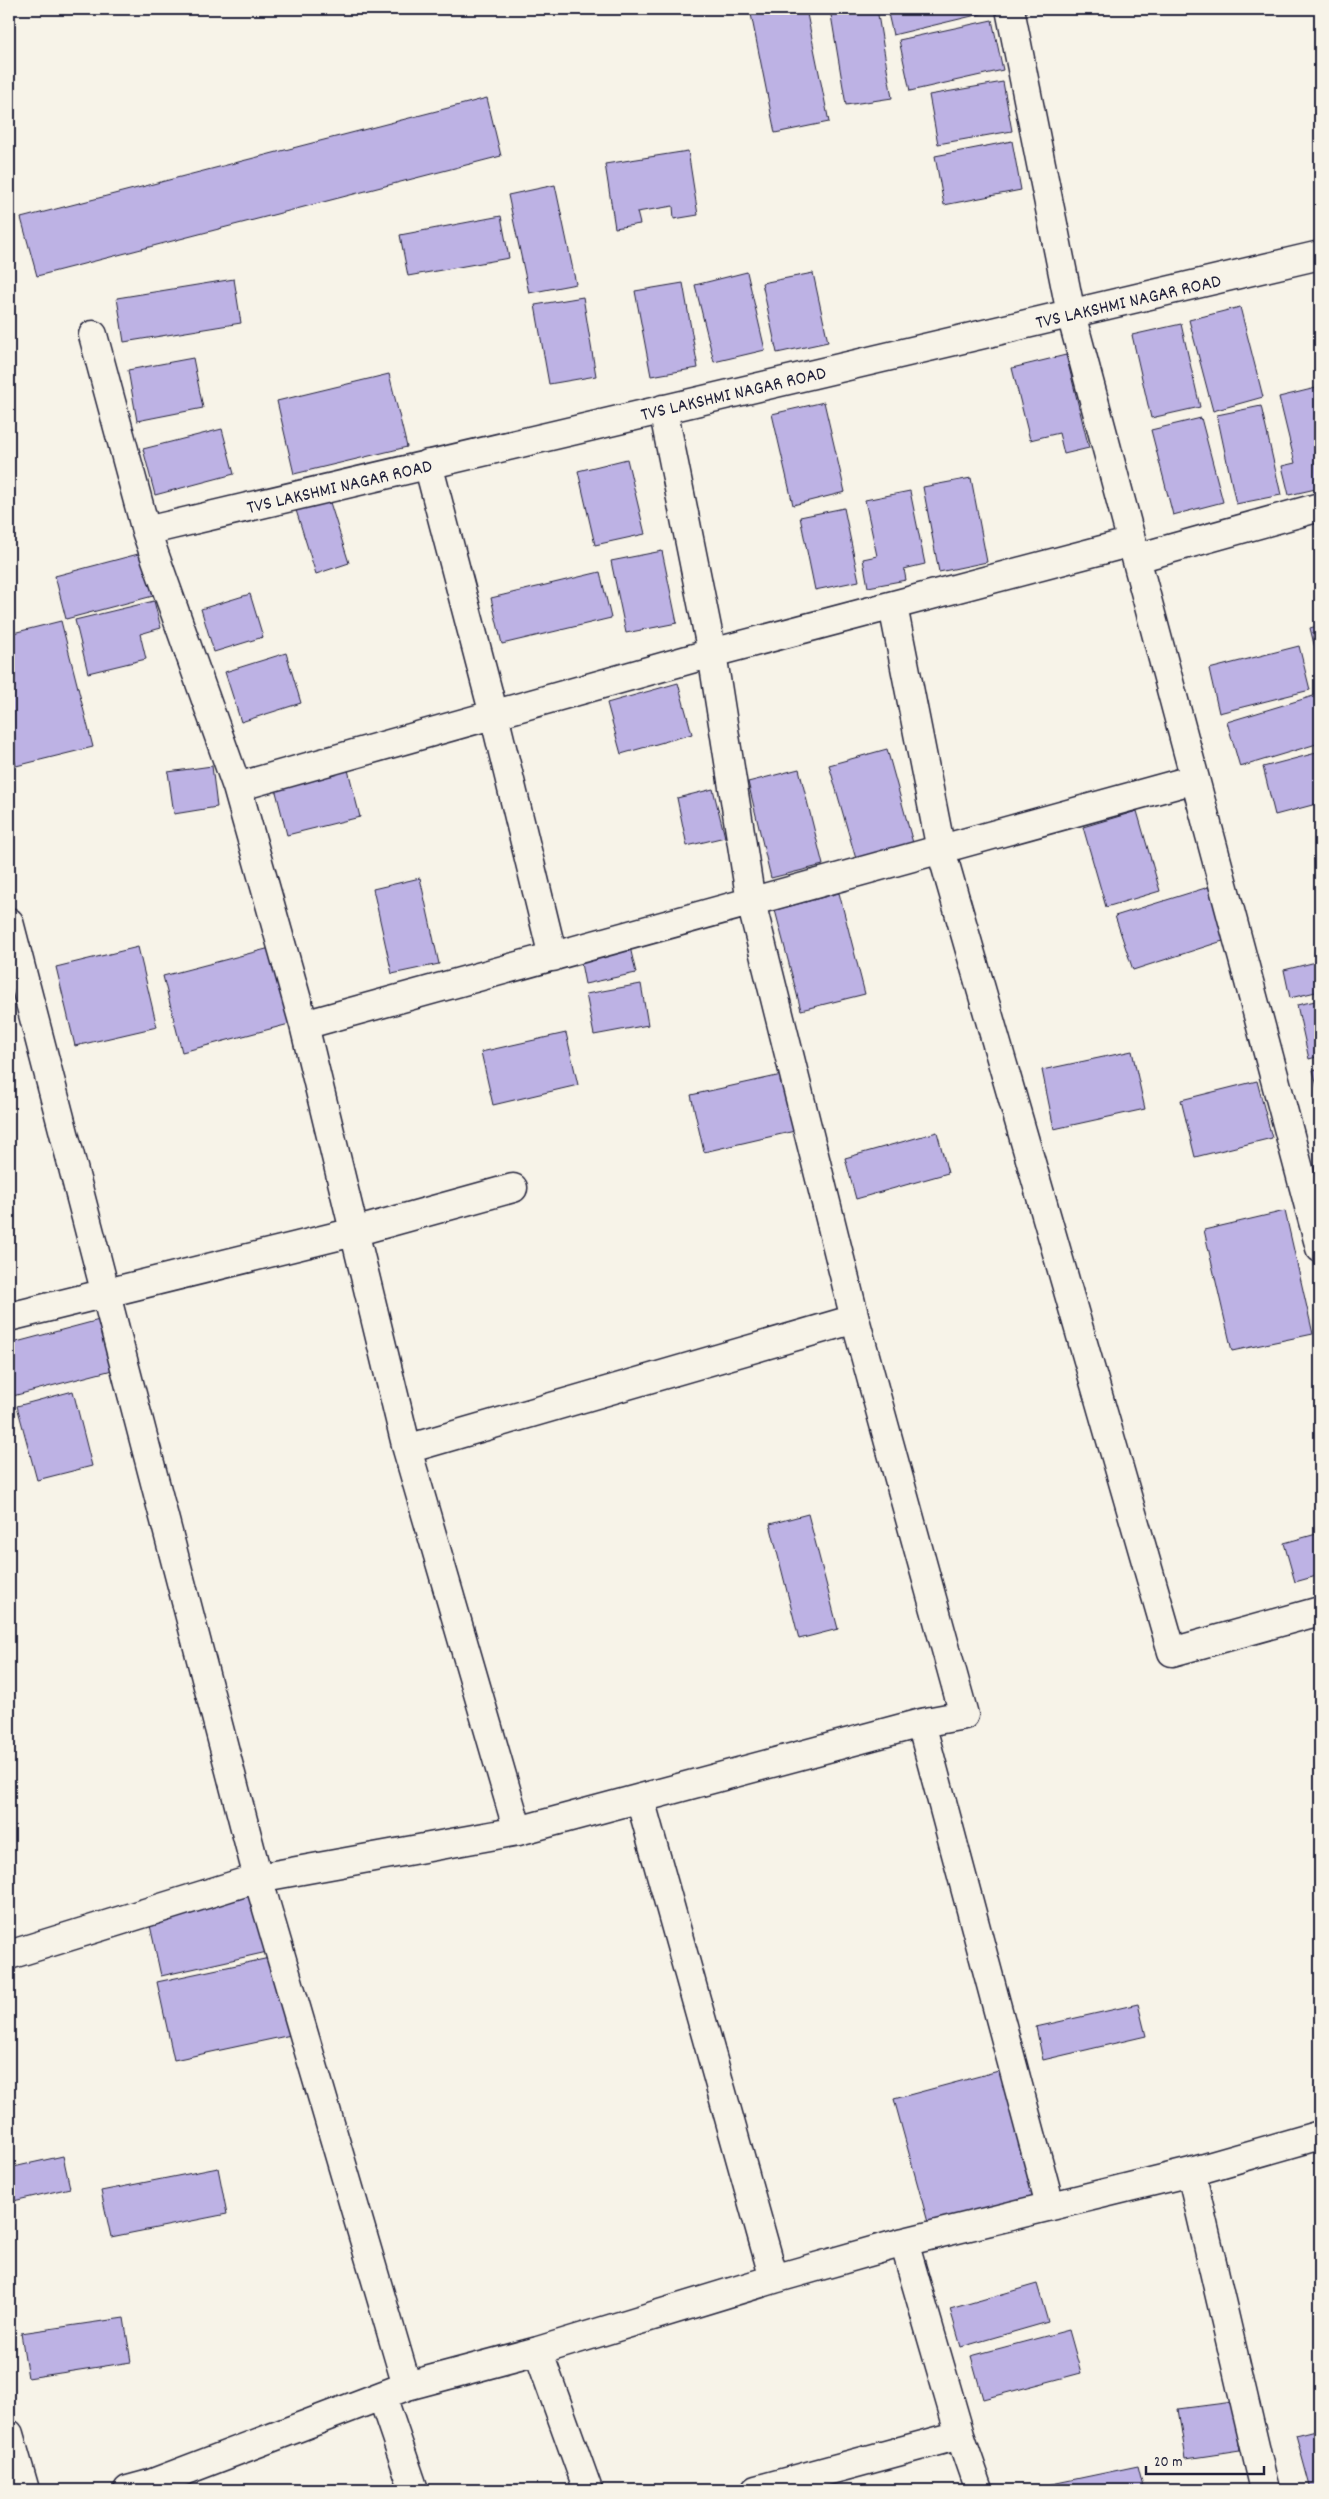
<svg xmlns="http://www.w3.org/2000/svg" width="1329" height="2499" font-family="Dekko,sans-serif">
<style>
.building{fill:#bdb2e4;stroke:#22223b}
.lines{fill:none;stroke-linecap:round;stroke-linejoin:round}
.street-casing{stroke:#22223b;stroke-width:31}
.street{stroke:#f7f3e8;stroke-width:28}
.labels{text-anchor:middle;stroke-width:4;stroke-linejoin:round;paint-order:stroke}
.street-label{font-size:19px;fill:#22223b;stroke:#f7f3e8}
</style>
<rect width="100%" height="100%" fill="#f7f3e8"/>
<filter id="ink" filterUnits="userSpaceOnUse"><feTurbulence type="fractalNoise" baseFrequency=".02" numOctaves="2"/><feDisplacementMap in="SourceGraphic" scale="10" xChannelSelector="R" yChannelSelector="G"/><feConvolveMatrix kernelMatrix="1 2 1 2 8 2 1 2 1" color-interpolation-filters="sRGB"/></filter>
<g filter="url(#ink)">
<path class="building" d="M 750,9 L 806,9 L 829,122 L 775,133 Z
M 830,9 L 877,9 L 892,98 L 846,105 Z
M 887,9 L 992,9 L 993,11 L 893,35 Z
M 992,20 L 1003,70 L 910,91 L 899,40 Z
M 1003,82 L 1012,131 L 938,144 L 929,95 Z
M 487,98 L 501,156 L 37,276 L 21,218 Z
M 1012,141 L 1021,190 L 944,205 L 935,156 Z
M 688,151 L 698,215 L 674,219 L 673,206 L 637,212 L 640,224 L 615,228 L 605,164 Z
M 555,185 L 576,284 L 529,293 L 508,195 Z
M 501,216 L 509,258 L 408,276 L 400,235 Z
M 747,272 L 765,350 L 714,362 L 695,285 Z
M 813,273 L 828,342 L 777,353 L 762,283 Z
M 234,279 L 241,323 L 124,342 L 117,298 Z
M 683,283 L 698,368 L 651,376 L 635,291 Z
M 583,297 L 596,376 L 549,384 L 535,305 Z
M 1240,307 L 1263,397 L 1213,411 L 1189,320 Z
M 1181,324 L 1200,407 L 1151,418 L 1132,335 Z
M 1066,355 L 1089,448 L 1064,454 L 1059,433 L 1030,440 L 1012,368 Z
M 193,358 L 203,408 L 137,421 L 128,370 Z
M 389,374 L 407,447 L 294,474 L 277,401 Z
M 1320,387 L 1320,488 L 1289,495 L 1282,466 L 1295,463 L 1279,397 Z
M 824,402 L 845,492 L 793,505 L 772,414 Z
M 1261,406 L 1281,495 L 1236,504 L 1217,415 Z
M 1201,418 L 1223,502 L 1173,515 L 1151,430 Z
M 222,429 L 234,474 L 155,495 L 143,449 Z
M 627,459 L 645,534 L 595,545 L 578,471 Z
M 971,478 L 987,562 L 939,572 L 923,487 Z
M 910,491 L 925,564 L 904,569 L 906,580 L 868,587 L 863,559 L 877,556 L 865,500 Z
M 328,496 L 349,563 L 316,574 L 295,507 Z
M 844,508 L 859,581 L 815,590 L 800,517 Z
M 662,551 L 677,623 L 626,633 L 611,561 Z
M 142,553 L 153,596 L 66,619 L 55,576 Z
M 600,572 L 611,618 L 502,644 L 491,598 Z
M 250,594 L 263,637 L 214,652 L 201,609 Z
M 154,601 L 161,628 L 140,634 L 146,659 L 88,673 L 75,620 Z
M 61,621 L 93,747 L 16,766 L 9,737 L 9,634 Z
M 1320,625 L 1320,669 L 1310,628 Z
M 1299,646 L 1310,690 L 1219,713 L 1209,669 Z
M 286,653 L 301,703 L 241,722 L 225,672 Z
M 678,683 L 692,734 L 621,754 L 607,703 Z
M 1320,694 L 1320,743 L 1240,767 L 1227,722 Z
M 887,749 L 913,843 L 856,859 L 829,765 Z
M 1320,752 L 1320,803 L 1275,815 L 1263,767 Z
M 212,766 L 217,807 L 174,814 L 168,772 Z
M 347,766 L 360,817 L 287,835 L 274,784 Z
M 799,769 L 823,865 L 771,878 L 748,782 Z
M 713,789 L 725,837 L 687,846 L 677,798 Z
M 1137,811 L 1160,891 L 1106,907 L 1083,827 Z
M 420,878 L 439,964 L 392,974 L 373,889 Z
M 1215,885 L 1232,938 L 1133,970 L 1115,916 Z
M 839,893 L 865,994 L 801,1010 L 775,910 Z
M 138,947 L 157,1027 L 75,1046 L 56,967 Z
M 274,947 L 293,1023 L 182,1052 L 163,976 Z
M 630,947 L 636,973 L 585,984 L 580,958 Z
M 1320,961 L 1320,991 L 1290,998 L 1284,970 Z
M 641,984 L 648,1025 L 594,1035 L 586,994 Z
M 1320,1000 L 1320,1056 L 1309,1059 L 1297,1005 Z
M 566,1033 L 578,1085 L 493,1105 L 481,1052 Z
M 1132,1051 L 1145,1109 L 1054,1129 L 1042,1070 Z
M 1320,1068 L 1320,1098 L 1313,1070 Z
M 786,1074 L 799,1130 L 704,1152 L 691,1095 Z
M 1257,1081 L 1272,1138 L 1195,1157 L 1181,1100 Z
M 937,1132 L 948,1173 L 856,1199 L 845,1158 Z
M 1285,1211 L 1313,1334 L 1232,1351 L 1204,1230 Z
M 103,1319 L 116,1369 L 9,1397 L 9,1344 Z
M 73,1391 L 92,1466 L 37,1480 L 17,1406 Z
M 808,1514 L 838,1629 L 799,1639 L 770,1524 Z
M 1320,1533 L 1320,1575 L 1295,1582 L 1284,1543 Z
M 254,1892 L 267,1952 L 161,1976 L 148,1916 Z
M 274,1957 L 291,2035 L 174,2060 L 157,1982 Z
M 1138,2004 L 1146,2036 L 1043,2060 L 1036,2027 Z
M 1006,2069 L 1041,2195 L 929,2226 L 894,2099 Z
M 63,2156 L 70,2188 L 9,2202 L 9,2168 Z
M 218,2168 L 227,2214 L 111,2237 L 101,2191 Z
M 1037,2284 L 1048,2322 L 961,2347 L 950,2309 Z
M 124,2318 L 131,2362 L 28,2378 L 21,2333 Z
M 1069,2330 L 1081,2373 L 983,2399 L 971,2356 Z
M 1233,2402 L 1240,2451 L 1186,2459 L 1178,2409 Z
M 1320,2429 L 1320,2490 L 1311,2490 L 1296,2435 Z
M 1138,2466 L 1144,2490 L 1028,2489 Z"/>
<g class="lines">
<g class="street-casing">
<path id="street" d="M 1010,9 L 1071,314 L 1320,1248
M 93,335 L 146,531 L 237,787 L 304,1025 L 407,1449 L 855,1319 L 964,1715 L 921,1723
M 663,409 L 712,653 L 751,902 L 855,1319
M 428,464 L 494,715 L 553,957
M 146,531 L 1320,255
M 1137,558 L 1320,507
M 893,606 L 941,850 L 1172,1652 L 1320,1611
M 237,787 L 712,653 L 1132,542
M 9,922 L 258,1878 L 407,2386
M 304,1025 L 1195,779
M 9,1317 L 354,1232 L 513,1188
M 407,1449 L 518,1831
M 640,1799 L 774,2279
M 9,1955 L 258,1878 L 518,1831 L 921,1723 L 1050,2205
M 1191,2172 L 1265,2490
M 904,2242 L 960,2435 L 979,2490
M 538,2351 L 588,2490
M 382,2396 L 414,2490
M 9,2434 L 25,2490
M 128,2490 L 150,2484 L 407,2386 L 538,2351 L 774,2279 L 904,2242 L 1191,2172 L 1320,2135
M 756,2490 L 960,2435"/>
</g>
<use href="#street" class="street"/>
</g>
</g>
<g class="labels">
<g class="street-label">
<text transform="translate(1128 300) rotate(-13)" y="7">TVS LAKSHMI NAGAR ROAD</text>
<text transform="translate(733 392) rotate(-13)" y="7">TVS LAKSHMI NAGAR ROAD</text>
<text transform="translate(339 485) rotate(-13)" y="7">TVS LAKSHMI NAGAR ROAD</text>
</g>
</g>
<rect width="1329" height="2499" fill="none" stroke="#f7f3e8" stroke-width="30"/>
<rect x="15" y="15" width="1299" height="2469" fill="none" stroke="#22223b" stroke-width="2" filter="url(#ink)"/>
<path d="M1146 2466v8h118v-8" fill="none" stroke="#22223b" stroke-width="2.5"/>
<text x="1154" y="2466" font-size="15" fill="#22223b" stroke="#f7f3e8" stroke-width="4" paint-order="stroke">20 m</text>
</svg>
